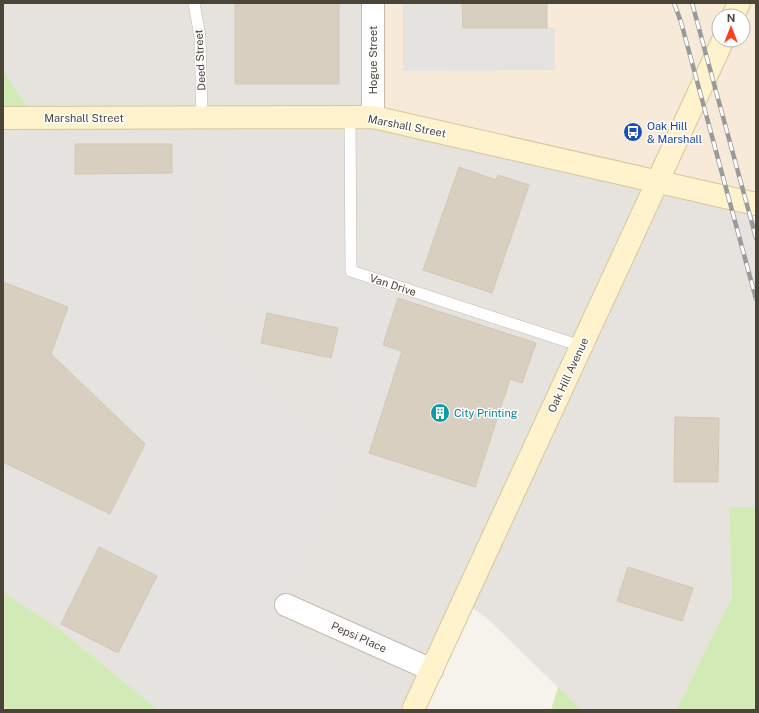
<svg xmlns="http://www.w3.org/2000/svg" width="759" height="713" font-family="'Public Sans',sans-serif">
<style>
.commercial{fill:#f7ead8;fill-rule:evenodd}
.industrial{fill:#e6e2dd}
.green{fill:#d2eab5}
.parking{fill:#e5e3e0}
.building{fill:#d8cfc1;stroke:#d3c7b4}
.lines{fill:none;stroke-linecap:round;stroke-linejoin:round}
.lane-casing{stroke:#c2bbae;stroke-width:12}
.street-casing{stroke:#c2bbae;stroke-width:24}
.secondary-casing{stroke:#d6c79b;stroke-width:24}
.lane{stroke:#fff;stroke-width:11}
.street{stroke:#fff;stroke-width:22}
.secondary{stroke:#fff3cd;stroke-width:22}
.rail-casing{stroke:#9a9a9a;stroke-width:4.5}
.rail{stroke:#fff;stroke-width:3;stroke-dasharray:9;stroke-linecap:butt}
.labels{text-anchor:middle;stroke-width:3;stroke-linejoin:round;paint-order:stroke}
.street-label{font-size:11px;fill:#4b4439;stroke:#fff}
.transit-label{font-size:11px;fill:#164399;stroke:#fff;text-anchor:start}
.culture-label{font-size:11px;fill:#0d838f;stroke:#fff;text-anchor:start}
</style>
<rect width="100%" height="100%" fill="#f6f3ec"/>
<path class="commercial" d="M 373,3 L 756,3 L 756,204 L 373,117 ZM 719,16 L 743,16 L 743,40 L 719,40 Z"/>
<path class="industrial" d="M 3,3 L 373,3 L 373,117 L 750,202 L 756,225 L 756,507 L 729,507 L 732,597 L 676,710 L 581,710 L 490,621 L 464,601 L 413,710 L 159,710 L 50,622 L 3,592 L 3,118 L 35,118 L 3,70 Z"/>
<path class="green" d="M 3,70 L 35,118 L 3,118 Z
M 729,507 L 756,507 L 756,710 L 676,710 L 732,597 Z
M 3,592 L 50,622 L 159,710 L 8,710 L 3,706 Z
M 558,687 L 581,710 L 551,710 Z"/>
<path class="parking" d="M 403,3 L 462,3 L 463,28 L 555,28 L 555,70 L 403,71 Z
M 3,144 L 75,144 L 75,174 L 172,173 L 172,144 L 194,144 L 197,309 L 309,423 L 358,445 L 276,628 L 419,697 L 413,710 L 159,710 L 109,669 L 157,576 L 99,547 L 58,628 L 3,592 L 3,462 L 110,514 L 145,444 L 51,354 L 68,307 L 5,283 L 3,281 Z
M 220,144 L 334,144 L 333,262 L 402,284 L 383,345 L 402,351 L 372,444 L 324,388 L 338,328 L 221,303 Z"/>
<path class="building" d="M 235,3 L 339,3 L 339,84 L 235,84 Z
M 462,3 L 547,3 L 547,28 L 463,28 Z
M 75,144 L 172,144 L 172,173 L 75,174 Z
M 459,167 L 496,180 L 498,175 L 529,185 L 492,293 L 423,270 Z
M 3,282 L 68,307 L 51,354 L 145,444 L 110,514 L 3,462 Z
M 398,298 L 536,343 L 522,383 L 510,379 L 475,487 L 369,453 L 402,351 L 383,345 Z
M 267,313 L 338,328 L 331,358 L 261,343 Z
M 675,417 L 719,418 L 718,482 L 674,482 Z
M 99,547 L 157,576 L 118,653 L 61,624 Z
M 628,567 L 693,588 L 682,621 L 617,601 Z"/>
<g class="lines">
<g class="lane-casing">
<path id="lane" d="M 194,3 L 200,37 L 202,118
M 350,117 L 351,271 L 581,346"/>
</g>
<g class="street-casing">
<path id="street" d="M 373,3 L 373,117
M 286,605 L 432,670"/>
</g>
<g class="secondary-casing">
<path id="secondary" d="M 733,16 L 739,3
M 3,118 L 373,117 L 756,204
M 413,710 L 723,40"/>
</g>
<use href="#lane" class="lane"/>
<use href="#street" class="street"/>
<use href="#secondary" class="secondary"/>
<g class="rail-casing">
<path id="rail" d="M 674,3 L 681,22 L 756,299
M 692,3 L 756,238"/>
</g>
<use href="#rail" class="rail"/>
</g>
<defs>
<g id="bus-disc" transform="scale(1)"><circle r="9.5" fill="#1a4fb4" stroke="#fff"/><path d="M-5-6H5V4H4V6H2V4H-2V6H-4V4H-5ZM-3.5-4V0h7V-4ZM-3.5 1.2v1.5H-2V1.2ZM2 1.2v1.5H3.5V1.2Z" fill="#fff"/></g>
<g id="building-disc" transform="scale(1)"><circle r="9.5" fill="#0f9aa8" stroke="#fff"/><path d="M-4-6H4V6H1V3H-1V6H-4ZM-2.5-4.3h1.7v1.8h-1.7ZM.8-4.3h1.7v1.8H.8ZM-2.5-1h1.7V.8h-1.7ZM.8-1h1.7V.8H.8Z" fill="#fff"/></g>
</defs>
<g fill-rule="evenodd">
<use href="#bus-disc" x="633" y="132"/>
<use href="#building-disc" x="440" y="413"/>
</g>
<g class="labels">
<g class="street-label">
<text transform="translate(200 60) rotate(-93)" y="4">Deed Street</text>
<text transform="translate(373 60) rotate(-90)" y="4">Hogue Street</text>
<text x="84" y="122">Marshall Street</text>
<text transform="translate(407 126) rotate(11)" y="4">Marshall Street</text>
<text transform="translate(393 285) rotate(18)" y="4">Van Drive</text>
<text transform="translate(568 375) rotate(-65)" y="4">Oak Hill Avenue</text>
<text transform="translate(359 637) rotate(24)" y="4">Pepsi Place</text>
</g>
<g class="transit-label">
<text x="647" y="130">Oak Hill<tspan x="647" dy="13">&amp; Marshall</tspan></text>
</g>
<g class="culture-label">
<text x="454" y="417">City Printing</text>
</g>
</g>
<rect width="759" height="713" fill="none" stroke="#4b4439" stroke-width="8"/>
<g transform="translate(731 28)"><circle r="19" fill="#ffffff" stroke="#b7b4b0"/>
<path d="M0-3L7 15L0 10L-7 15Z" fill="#fc3f1d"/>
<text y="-6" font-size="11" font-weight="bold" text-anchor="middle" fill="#4b4439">N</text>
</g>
</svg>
